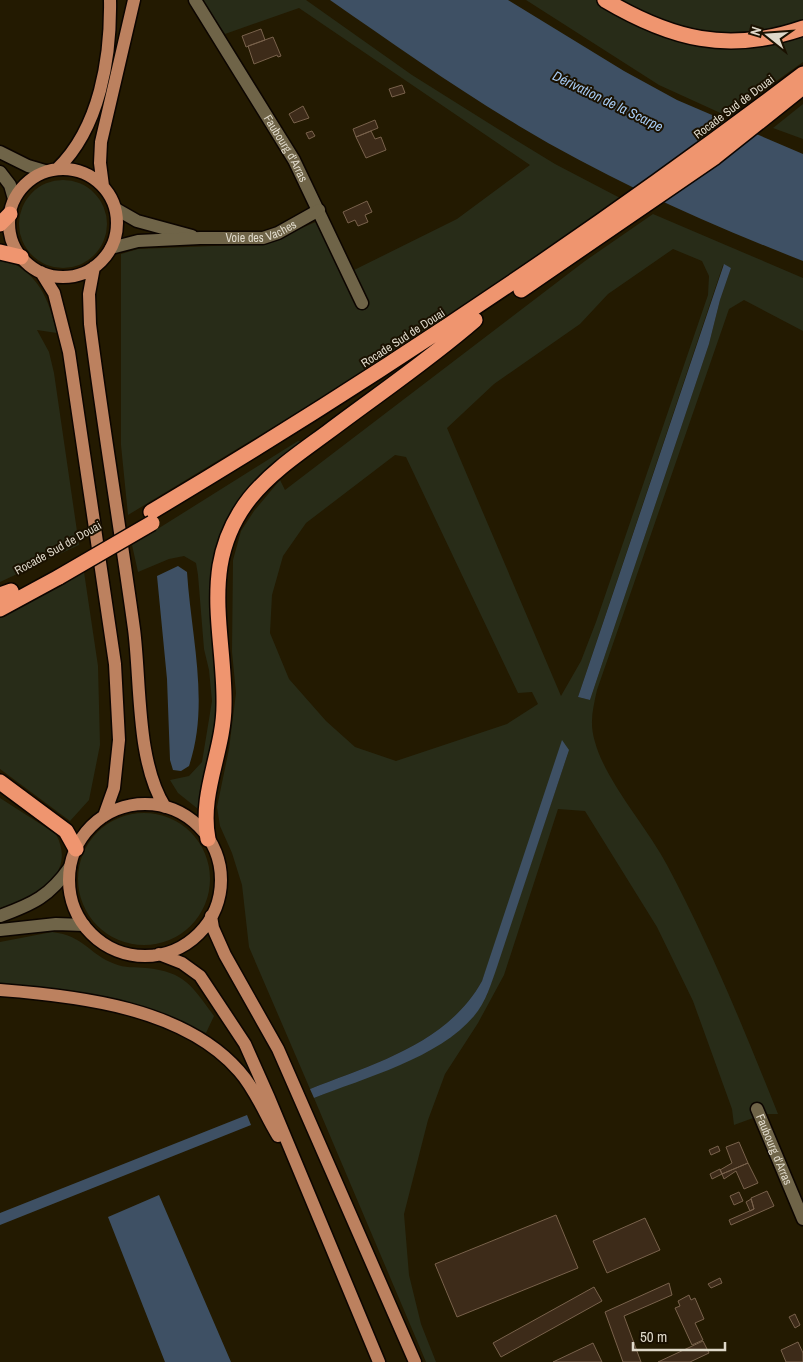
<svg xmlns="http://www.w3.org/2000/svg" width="803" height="1362" font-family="'Archivo Narrow',sans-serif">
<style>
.green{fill:#282c18;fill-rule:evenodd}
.water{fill:#3e5064}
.building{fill:#3d2b19;stroke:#79624c}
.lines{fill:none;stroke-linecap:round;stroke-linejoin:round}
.minor-casing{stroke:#0c0500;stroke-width:15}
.major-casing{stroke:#0c0500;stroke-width:15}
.highway-casing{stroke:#0c0500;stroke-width:18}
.minor{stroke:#6f6448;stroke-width:12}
.major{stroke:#bc815f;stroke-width:12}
.highway{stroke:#ef956f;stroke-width:15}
.highway-bridge-casing{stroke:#0c0500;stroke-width:18;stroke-linecap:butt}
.highway-bridge{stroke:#ef956f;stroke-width:15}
.labels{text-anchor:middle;stroke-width:4;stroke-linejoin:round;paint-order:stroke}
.street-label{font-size:12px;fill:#dfd9ca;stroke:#1a1100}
.water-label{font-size:14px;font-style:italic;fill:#a6cbf4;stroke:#1a1100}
</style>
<rect width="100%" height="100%" fill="#231a01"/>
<path class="green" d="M 202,0 L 306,0 L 412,75 L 498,129 L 555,164 L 622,199 L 379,363 L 128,515 L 121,445 L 121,254 L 138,249 L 264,244 L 318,221 L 346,274 L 457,219 L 530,165 L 299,8 L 225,34 Z
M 526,0 L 803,0 L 803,62 L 727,116 L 659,85 Z
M 803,104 L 803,139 L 773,128 Z
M19 224a44 44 0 1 1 88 0a44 44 0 1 1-88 0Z
M 653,214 L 803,278 L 803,331 L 744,300 L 729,309 L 597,690 C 593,708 589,723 595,742 C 606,782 647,827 667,865 C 710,946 744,1029 778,1114 L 764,1114 L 734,1125 L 732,1109 L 693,1001 L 657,927 L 585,811 L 558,809 L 504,975 L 478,1023 L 445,1074 L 428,1120 L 404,1214 L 409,1275 L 421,1324 L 436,1362 L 426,1362 L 314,1098 L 421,1055 L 487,995 L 569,750 L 482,981 C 447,1044 373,1064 310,1089 L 249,947 L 242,885 L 232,853 L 220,826 L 217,807 L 229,749 L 236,693 L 232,652 L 233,560 L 241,531 L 254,511 L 280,480 L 285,490 L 585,261 ZM 673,249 L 702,261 L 709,276 L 708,295 L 596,622 L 581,661 L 561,696 L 447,428 L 494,384 L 580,324 L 608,294 ZM 723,265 L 731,268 L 720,300 L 709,344 L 590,700 L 578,697 ZM 395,455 L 406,457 L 518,693 L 532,692 L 538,704 L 507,724 L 396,761 L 355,747 L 326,721 L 289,679 L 270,633 L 272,595 L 283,556 L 306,523 Z
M 0,257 C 38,272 48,296 57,333 L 37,330 L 49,352 L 54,373 L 79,545 L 0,582 Z
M 298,441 L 302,442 L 254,482 L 233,509 L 219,541 L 218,700 L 216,732 L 198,809 L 178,793 L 170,780 L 189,776 L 202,762 L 212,701 L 209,670 L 204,649 L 198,575 L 196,563 L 184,556 L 169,559 L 138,572 L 132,545 Z
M 84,572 L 98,666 L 100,745 L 89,800 L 70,821 L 0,769 L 0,618 Z
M 0,798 L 56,834 C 78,877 33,898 0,908 Z
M78 879a66 66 0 1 1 132 0a66 66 0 1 1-132 0Z
M 52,932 C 85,936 88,954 115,964 C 124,968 136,967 146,968 C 185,972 192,986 214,1016 L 206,1033 L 155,1010 L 12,984 L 0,983 L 0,942 Z"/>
<path class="water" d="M 330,0 L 508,0 L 624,71 L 677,100 L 803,154 L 803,261 C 706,223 609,180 519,126 C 454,87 392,43 330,0 Z
M 724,264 L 731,268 L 720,300 L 709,344 L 590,700 L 578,697 Z
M 178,566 L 187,572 C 191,636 210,704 189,766 L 181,771 L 173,770 L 170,760 L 167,679 L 157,576 Z
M 562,740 L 569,750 L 497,967 C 491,984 486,1002 474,1016 C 439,1058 364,1078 314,1098 L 310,1089 C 373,1064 447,1044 482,981 Z
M 247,1115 L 251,1125 L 0,1225 L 0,1213 Z
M 159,1195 L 231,1362 L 165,1362 L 108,1217 Z"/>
<path class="building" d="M 261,29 L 265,40 L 246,47 L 242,36 Z
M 273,37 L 281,56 L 278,57 L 277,55 L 254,64 L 248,46 Z
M 402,85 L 405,93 L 392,97 L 389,89 Z
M 303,106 L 309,118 L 294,123 L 289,114 Z
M 375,120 L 378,128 L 356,137 L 353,129 Z
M 312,131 L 315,136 L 309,139 L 306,133 Z
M 371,131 L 375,139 L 381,137 L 386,150 L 366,158 L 356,137 Z
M 367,201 L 372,212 L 365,215 L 368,222 L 358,226 L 355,220 L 348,223 L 343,212 Z
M 739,1142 L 748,1163 L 722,1174 L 720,1170 L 732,1163 L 726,1147 Z
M 718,1146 L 720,1151 L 711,1155 L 709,1150 Z
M 748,1163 L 758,1183 L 744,1189 L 736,1171 L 724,1179 L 722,1174 Z
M 720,1169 L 722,1174 L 712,1179 L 710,1174 Z
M 767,1191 L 774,1206 L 731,1225 L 729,1220 L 754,1209 L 751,1198 Z
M 739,1192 L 743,1201 L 734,1205 L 730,1196 Z
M 751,1199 L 754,1209 L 750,1211 L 746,1202 Z
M 556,1215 L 578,1268 L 457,1317 L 435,1264 Z
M 645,1218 L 660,1250 L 607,1273 L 593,1241 Z
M 720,1278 L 722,1283 L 711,1288 L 708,1284 Z
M 669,1283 L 672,1295 L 624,1316 L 641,1362 L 623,1362 L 605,1312 Z
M 594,1287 L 602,1301 L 501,1357 L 493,1343 Z
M 689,1295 L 691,1300 L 695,1298 L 704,1319 L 695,1323 L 703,1340 L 692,1345 L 675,1308 L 680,1306 L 678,1301 Z
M 795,1314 L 800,1325 L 795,1328 L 789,1317 Z
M 703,1341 L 709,1353 L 690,1362 L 658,1362 Z
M 798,1342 L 803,1353 L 803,1362 L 786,1362 L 781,1350 Z
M 593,1343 L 602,1362 L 553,1362 Z"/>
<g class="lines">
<g class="minor-casing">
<g id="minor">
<path id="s1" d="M 195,0 L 294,160 L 362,303"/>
<path d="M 0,152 L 28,166 L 45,171"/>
<path d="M 0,172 L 10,185 L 14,199"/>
<path d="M 116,209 L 137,221 L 192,236"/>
<path id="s2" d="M 111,248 L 138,241 L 200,238 L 263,238 L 278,233 L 319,210"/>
<path d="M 0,916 C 33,904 50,896 70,867"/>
<path d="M 0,930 L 56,924 L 84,925"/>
<path id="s3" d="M 757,1109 L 803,1219"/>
</g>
</g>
<g class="major-casing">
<path id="major" d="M9 223a54 54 0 1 1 108 0a54 54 0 1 1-108 0Z
M 57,169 C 100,128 111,57 110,0
M 103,186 L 100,163 L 101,142 L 134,0
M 94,267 L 89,294 L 90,324 C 103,426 120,527 134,629 C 141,683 136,761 165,807
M 41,272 L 54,293 L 69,352 L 115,664 L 119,740 L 114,788 L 104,816
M69 880a76 76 0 1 1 152 0a76 76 0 1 1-152 0Z
M 211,916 L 213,928 L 225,955 L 278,1049 L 415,1362
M 159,954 L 182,963 L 200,976 L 245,1044 L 269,1098 L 379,1362
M 0,990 C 79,996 184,1008 239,1071 C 256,1090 265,1115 278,1136"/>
</g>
<g class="highway-casing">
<path id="highway" d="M 605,0 C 671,39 728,54 803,28
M 0,224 L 10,214
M 0,252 L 21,257
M 521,290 L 715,157 L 803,87
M 151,512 C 376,378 594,232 803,74
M 0,595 L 11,591
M 0,609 L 59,577
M 0,782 L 66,831 L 76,849
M 208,839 C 199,793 224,751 224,705 C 225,659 213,612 220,566 C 224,542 235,517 250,498 C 272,471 301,452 328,432 C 377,395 429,360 475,320"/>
</g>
<use href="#minor" class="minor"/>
<use href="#major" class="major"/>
<use href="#highway" class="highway"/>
<g class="highway-bridge-casing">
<path id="highway-bridge" d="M 59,577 L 152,523"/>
</g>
<use href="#highway-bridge" class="highway-bridge"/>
</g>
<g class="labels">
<g class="street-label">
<text transform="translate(734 107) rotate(-37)" y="4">Rocade Sud de Douai</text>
<text dy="4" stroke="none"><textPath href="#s1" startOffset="174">Faubourg d'Arras</textPath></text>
<text dy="4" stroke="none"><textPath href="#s2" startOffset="152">Voie des Vaches</textPath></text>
<text transform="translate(403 338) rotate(-33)" y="4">Rocade Sud de Douai</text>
<text transform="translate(58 548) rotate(-29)" y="4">Rocade Sud de Douai</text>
<text dy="4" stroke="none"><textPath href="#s3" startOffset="44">Faubourg d'Arras</textPath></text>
</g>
<g class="water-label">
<text transform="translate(608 101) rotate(26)" y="5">Dérivation de la Scarpe</text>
</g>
</g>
<g transform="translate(768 35) rotate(287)" stroke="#1a1100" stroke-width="4" paint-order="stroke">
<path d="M0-4L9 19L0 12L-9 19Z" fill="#dfd9ca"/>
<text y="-8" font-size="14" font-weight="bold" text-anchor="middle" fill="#dfd9ca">N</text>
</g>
<path d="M633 1342v8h92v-8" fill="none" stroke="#dfd9ca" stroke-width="2.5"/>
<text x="640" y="1342" font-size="15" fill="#dfd9ca" stroke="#1a1100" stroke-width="4" paint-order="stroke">50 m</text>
</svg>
